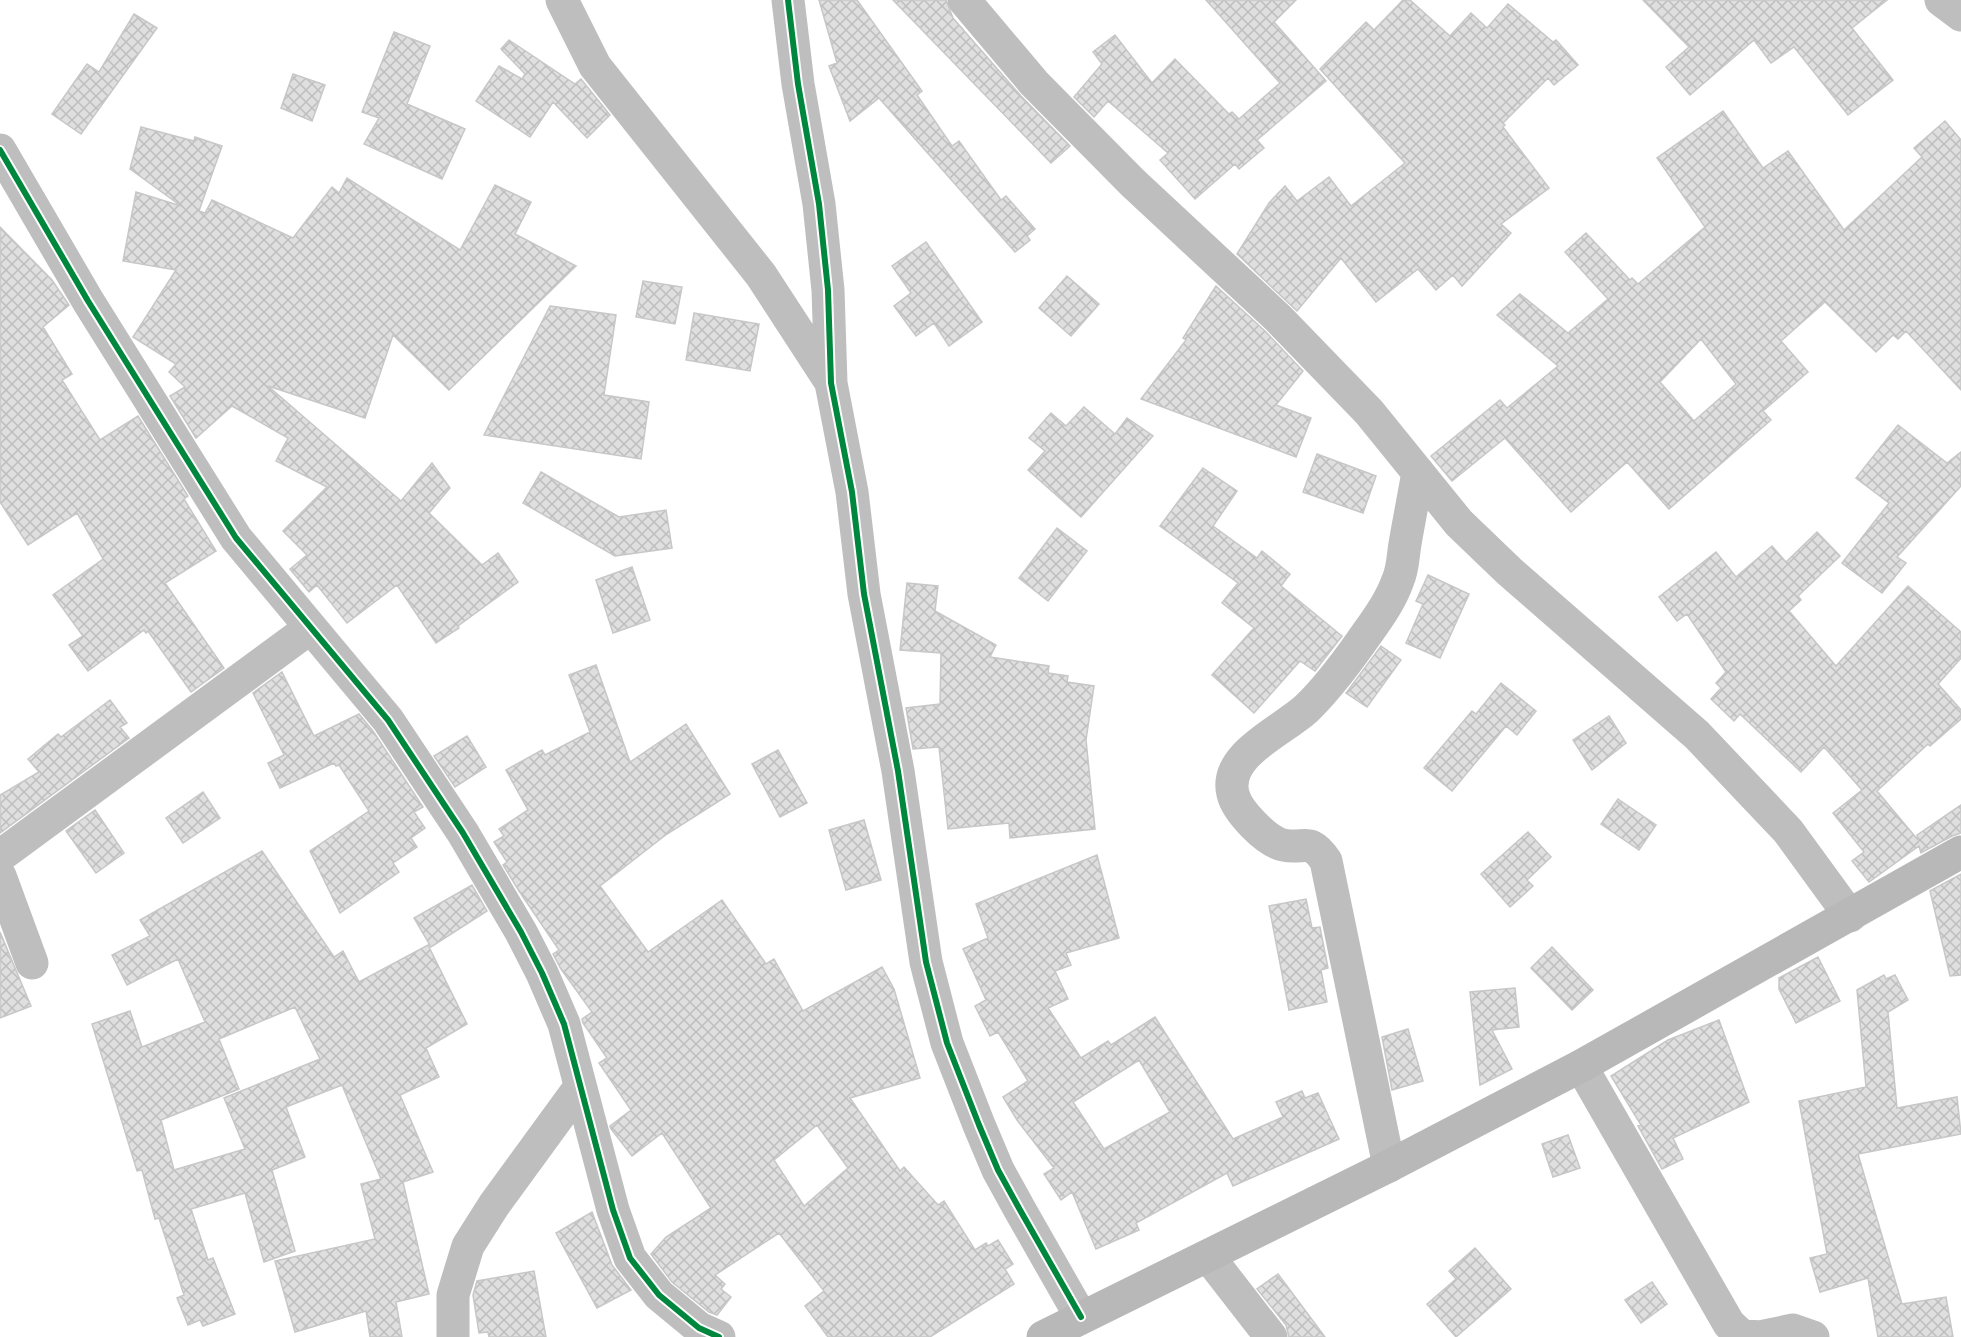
<svg xmlns="http://www.w3.org/2000/svg" width="1961" height="1337" font-family="Barlow,sans-serif">
<style>
.building{fill:url(#building-cross-hatch);stroke:#c7c7c7;stroke-width:1.5;fill-rule:evenodd}
.lines{fill:none;stroke-linecap:round;stroke-linejoin:round}
.street{stroke:#bebebe;stroke-width:33}
.secondary{stroke:#b8b8b8;stroke-width:33}
.cycleway-casing{stroke:#fff;stroke-width:10}
.cycleway{stroke:#00873e;stroke-width:6}
</style>
<defs>
<pattern id="building-cross-hatch" width="8" height="8" patternUnits="userSpaceOnUse" patternTransform="scale(1.5)"><rect width="8" height="8" fill="#dfdfdf"/><path d="M0 0l8 8M0 8l8-8" fill="none" stroke="#bebebe"/></pattern>
</defs>
<rect width="100%" height="100%" fill="#fff"/>
<path class="building" d="M 819,0 L 857,0 L 922,91 L 917,95 L 952,146 L 959,141 L 1001,200 L 1006,196 L 1035,229 L 1027,236 L 1030,240 L 1015,252 L 879,98 L 850,121 L 829,66 L 837,63 Z
M 893,0 L 946,0 L 953,18 L 1021,96 L 1070,146 L 1051,163 Z
M 1206,0 L 1296,0 L 1274,22 L 1326,81 L 1257,140 L 1264,148 L 1239,169 L 1235,164 L 1195,199 L 1160,160 L 1168,153 L 1108,101 L 1094,117 L 1074,97 L 1102,64 L 1093,52 L 1115,35 L 1152,83 L 1175,59 L 1229,114 L 1232,112 L 1239,119 L 1280,83 Z
M 1403,0 L 1410,0 L 1450,36 L 1471,13 L 1487,28 L 1508,4 L 1553,42 L 1556,40 L 1578,65 L 1554,85 L 1548,78 L 1503,123 L 1505,125 L 1503,127 L 1549,188 L 1501,224 L 1511,233 L 1462,286 L 1453,275 L 1436,290 L 1418,269 L 1376,302 L 1341,258 L 1297,311 L 1237,254 L 1269,203 L 1285,186 L 1297,201 L 1329,177 L 1351,206 L 1405,163 L 1320,69 L 1366,22 L 1374,30 Z
M 1643,0 L 1887,0 L 1852,28 L 1893,80 L 1848,115 L 1794,47 L 1771,63 L 1754,40 L 1690,95 L 1666,67 L 1689,47 Z
M 134,14 L 157,28 L 81,134 L 52,114 L 87,64 L 99,72 Z
M 394,32 L 430,46 L 407,104 L 465,129 L 442,179 L 364,144 L 379,118 L 362,112 Z
M 509,40 L 575,84 L 581,79 L 610,115 L 587,138 L 553,102 L 530,137 L 476,101 L 499,66 L 522,79 L 525,74 L 501,49 Z
M 293,74 L 325,85 L 312,121 L 281,108 Z
M 1723,111 L 1763,168 L 1788,151 L 1844,230 L 1922,157 L 1914,148 L 1945,121 L 1961,140 L 1961,390 L 1906,331 L 1898,339 L 1893,335 L 1876,352 L 1825,302 L 1781,341 L 1808,372 L 1763,411 L 1771,420 L 1669,509 L 1627,462 L 1571,512 L 1505,438 L 1452,481 L 1431,456 L 1500,400 L 1507,408 L 1558,366 L 1497,315 L 1520,294 L 1568,333 L 1608,299 L 1565,252 L 1586,233 L 1630,280 L 1632,278 L 1638,284 L 1705,227 L 1657,158 ZM 1701,339 L 1736,384 L 1694,421 L 1660,382 Z
M 141,127 L 194,141 L 195,137 L 222,146 L 199,211 L 205,213 L 212,200 L 293,238 L 332,187 L 339,193 L 347,178 L 460,250 L 495,185 L 531,202 L 515,234 L 576,266 L 449,390 L 393,335 L 365,418 L 268,386 L 401,501 L 432,463 L 450,488 L 429,513 L 482,565 L 498,553 L 518,582 L 458,626 L 459,628 L 436,643 L 397,585 L 347,623 L 317,585 L 309,592 L 290,569 L 307,555 L 283,531 L 327,487 L 276,461 L 288,438 L 232,406 L 196,438 L 170,396 L 185,387 L 169,372 L 176,364 L 133,337 L 176,270 L 123,261 L 136,192 L 181,206 L 130,169 Z
M 0,227 L 52,280 L 69,305 L 43,327 L 72,374 L 62,380 L 100,440 L 138,416 L 188,496 L 184,499 L 216,551 L 165,583 L 224,668 L 191,692 L 148,631 L 146,633 L 144,630 L 88,671 L 69,645 L 83,636 L 53,595 L 103,559 L 77,513 L 28,545 L 0,502 Z
M 926,242 L 982,322 L 949,346 L 934,323 L 916,336 L 894,306 L 911,293 L 892,266 Z
M 1067,276 L 1099,304 L 1071,336 L 1039,308 Z
M 643,281 L 682,287 L 675,324 L 636,317 Z
M 1216,286 L 1265,331 L 1303,371 L 1276,405 L 1311,418 L 1296,457 L 1141,399 L 1186,340 L 1183,338 Z
M 550,306 L 616,315 L 604,395 L 649,402 L 641,459 L 484,435 Z
M 694,313 L 759,324 L 750,371 L 686,360 Z
M 1084,407 L 1115,434 L 1127,418 L 1153,436 L 1081,517 L 1028,470 L 1045,451 L 1029,438 L 1051,413 L 1066,426 Z
M 1898,425 L 1947,463 L 1961,452 L 1961,486 L 1897,557 L 1906,563 L 1882,593 L 1842,563 L 1889,503 L 1856,478 Z
M 1317,454 L 1376,476 L 1363,513 L 1303,492 Z
M 1203,468 L 1237,491 L 1213,526 L 1257,558 L 1262,551 L 1290,574 L 1281,586 L 1342,636 L 1315,671 L 1300,661 L 1254,713 L 1212,675 L 1254,628 L 1222,603 L 1238,583 L 1160,526 Z
M 541,472 L 619,517 L 666,510 L 672,548 L 615,556 L 523,503 Z
M 1057,528 L 1087,551 L 1048,601 L 1019,578 Z
M 1817,532 L 1840,556 L 1798,596 L 1801,600 L 1789,611 L 1836,666 L 1908,586 L 1961,632 L 1961,658 L 1938,684 L 1961,710 L 1961,719 L 1930,746 L 1928,744 L 1877,791 L 1918,840 L 1917,835 L 1961,805 L 1961,833 L 1952,836 L 1921,853 L 1919,846 L 1869,882 L 1852,861 L 1864,852 L 1833,813 L 1862,790 L 1824,747 L 1801,772 L 1740,714 L 1734,721 L 1711,699 L 1721,688 L 1716,683 L 1726,672 L 1687,614 L 1677,621 L 1659,597 L 1716,552 L 1736,577 L 1772,546 L 1786,562 Z
M 632,567 L 650,620 L 613,633 L 596,580 Z
M 1428,575 L 1469,594 L 1440,658 L 1406,643 L 1423,604 L 1416,601 Z
M 907,583 L 938,586 L 935,611 L 996,645 L 990,657 L 1049,666 L 1048,673 L 1068,676 L 1067,682 L 1094,686 L 1086,740 L 1095,829 L 1010,838 L 1009,823 L 948,829 L 939,747 L 913,749 L 906,708 L 940,704 L 941,653 L 900,650 Z
M 1381,646 L 1401,660 L 1367,707 L 1346,693 Z
M 596,665 L 630,762 L 686,724 L 730,794 L 667,834 L 600,886 L 648,952 L 722,900 L 766,964 L 774,959 L 803,1011 L 882,967 L 894,989 L 920,1078 L 850,1098 L 900,1171 L 904,1167 L 938,1205 L 944,1201 L 975,1250 L 986,1243 L 988,1246 L 998,1240 L 1013,1264 L 1005,1269 L 1014,1284 L 930,1337 L 828,1337 L 805,1306 L 824,1291 L 779,1233 L 715,1275 L 725,1284 L 721,1289 L 731,1297 L 717,1315 L 709,1312 L 672,1282 L 651,1254 L 666,1237 L 711,1208 L 662,1133 L 632,1156 L 611,1129 L 610,1126 L 631,1110 L 599,1063 L 607,1058 L 583,1023 L 582,1019 L 592,1012 L 561,969 L 553,954 L 559,950 L 519,891 L 503,865 L 507,862 L 494,842 L 504,836 L 499,829 L 528,810 L 506,770 L 542,750 L 545,755 L 590,732 L 569,675 ZM 817,1125 L 848,1168 L 804,1206 L 774,1160 Z
M 282,672 L 314,736 L 359,714 L 373,731 L 423,807 L 414,812 L 425,828 L 411,838 L 417,847 L 393,863 L 399,872 L 340,913 L 310,851 L 369,811 L 339,765 L 336,766 L 334,763 L 280,788 L 268,763 L 284,755 L 253,693 Z
M 1501,683 L 1536,711 L 1517,735 L 1506,726 L 1452,791 L 1424,768 L 1472,711 L 1476,714 Z
M 110,700 L 127,723 L 120,727 L 129,738 L 0,833 L 0,795 L 39,772 L 28,759 L 58,734 L 61,737 Z
M 1609,716 L 1626,743 L 1592,770 L 1573,740 Z
M 467,736 L 486,767 L 455,787 L 434,756 Z
M 778,750 L 807,803 L 780,817 L 752,764 Z
M 203,792 L 220,818 L 183,843 L 166,818 Z
M 1618,799 L 1656,825 L 1639,850 L 1601,824 Z
M 95,810 L 124,853 L 96,873 L 66,831 Z
M 864,820 L 881,880 L 846,890 L 829,830 Z
M 1528,832 L 1551,857 L 1527,880 L 1533,886 L 1510,907 L 1481,874 Z
M 262,851 L 334,957 L 343,951 L 359,982 L 428,945 L 467,1024 L 426,1048 L 439,1077 L 400,1095 L 433,1172 L 403,1182 L 429,1294 L 396,1302 L 402,1337 L 370,1337 L 366,1311 L 295,1332 L 275,1261 L 375,1239 L 361,1184 L 381,1179 L 342,1085 L 286,1107 L 305,1157 L 272,1170 L 295,1251 L 264,1262 L 245,1193 L 191,1209 L 208,1260 L 213,1258 L 235,1314 L 203,1326 L 200,1320 L 188,1325 L 177,1298 L 184,1295 L 159,1218 L 155,1219 L 142,1170 L 137,1171 L 92,1024 L 130,1011 L 142,1047 L 205,1022 L 178,959 L 127,985 L 112,955 L 150,936 L 140,920 ZM 295,1007 L 320,1059 L 224,1098 L 245,1149 L 174,1170 L 161,1120 L 239,1089 L 219,1039 Z
M 1097,855 L 1119,938 L 1066,953 L 1071,965 L 1055,971 L 1068,999 L 1048,1008 L 1081,1058 L 1108,1041 L 1111,1045 L 1155,1017 L 1233,1139 L 1283,1117 L 1276,1102 L 1302,1091 L 1305,1098 L 1318,1093 L 1339,1139 L 1233,1186 L 1227,1173 L 1136,1223 L 1139,1230 L 1096,1249 L 1072,1192 L 1061,1200 L 1044,1174 L 1054,1168 L 1017,1120 L 1003,1097 L 1028,1081 L 998,1032 L 990,1036 L 975,1006 L 986,1000 L 963,949 L 988,938 L 976,904 ZM 1139,1060 L 1170,1112 L 1104,1149 L 1073,1102 Z
M 1961,874 L 1961,975 L 1950,976 L 1930,891 Z
M 472,885 L 487,911 L 431,947 L 414,918 Z
M 1306,899 L 1312,928 L 1320,927 L 1328,968 L 1321,970 L 1327,1002 L 1289,1010 L 1269,906 Z
M 0,932 L 31,1006 L 0,1018 Z
M 1552,947 L 1593,990 L 1572,1010 L 1531,968 Z
M 1818,957 L 1840,1001 L 1796,1023 L 1779,989 L 1779,978 Z
M 1884,975 L 1886,979 L 1895,975 L 1908,1000 L 1888,1012 L 1897,1108 L 1957,1097 L 1961,1134 L 1858,1154 L 1902,1304 L 1946,1297 L 1953,1337 L 1878,1337 L 1868,1278 L 1820,1292 L 1810,1258 L 1827,1254 L 1799,1101 L 1866,1087 L 1857,990 Z
M 1515,988 L 1519,1027 L 1492,1030 L 1512,1069 L 1480,1085 L 1470,992 Z
M 1719,1020 L 1749,1102 L 1673,1138 L 1683,1159 L 1662,1169 L 1638,1126 L 1641,1125 L 1611,1076 L 1668,1040 Z
M 1408,1029 L 1423,1081 L 1392,1090 L 1382,1037 Z
M 1568,1135 L 1580,1168 L 1553,1177 L 1542,1144 Z
M 592,1212 L 612,1265 L 631,1290 L 597,1308 L 556,1233 Z
M 1475,1248 L 1511,1289 L 1456,1337 L 1427,1304 L 1456,1279 L 1449,1271 Z
M 534,1271 L 546,1337 L 489,1337 L 488,1332 L 479,1333 L 473,1295 L 477,1281 Z
M 1278,1274 L 1325,1337 L 1289,1337 L 1286,1325 L 1257,1289 Z
M 1652,1282 L 1667,1304 L 1641,1323 L 1625,1300 Z"/>
<g class="lines">
<path class="street" d="M 562,0 L 595,66 L 761,275 L 830,381
M 788,0 L 798,84 L 819,204 L 828,290 L 831,383 L 852,492 L 864,594 L 898,771 L 926,962 L 947,1043 L 979,1125 L 998,1170 L 1020,1210 L 1081,1317
M 964,0 L 1034,83 L 1133,183 L 1278,318 L 1369,412 L 1459,523 L 1509,571 L 1697,735 L 1788,831 L 1850,916
M 1941,0 L 1961,15
M 0,150 L 88,301 L 236,538 L 388,720 L 463,833 L 521,932 L 542,973 L 564,1024 L 613,1210 L 630,1258 L 659,1295 L 699,1328 L 719,1337
M 0,856 L 310,628
M 0,876 L 32,963
M 1581,1066 L 1729,1324 L 1741,1335 L 1758,1337
M 1389,1166 L 1326,861 C 1309,836 1305,850 1283,845 C 1266,841 1237,811 1233,794 C 1223,755 1282,731 1306,709 C 1327,689 1344,666 1361,642 C 1375,622 1390,603 1398,580 C 1403,569 1403,555 1405,544 C 1409,520 1414,496 1418,472
M 1208,1256 L 1271,1337
M 453,1337 L 453,1295 L 468,1246 L 494,1205 L 580,1087
M 1760,1337 L 1793,1330 L 1813,1337"/>
<path class="secondary" d="M 1043,1337 L 1389,1166 L 1581,1066 L 1961,852"/>
<g class="cycleway-casing">
<path id="cycleway" d="M 788,0 L 798,84 L 819,204 L 828,290 L 831,383 L 852,492 L 864,594 L 898,771 L 926,962 L 947,1043 L 979,1125 L 998,1170 L 1020,1210 L 1081,1317
M 0,150 L 88,301 L 236,538 L 388,720 L 463,833 L 521,932 L 542,973 L 564,1024 L 613,1210 L 630,1258 L 659,1295 L 699,1328 L 719,1337"/>
</g>
<use href="#cycleway" class="cycleway"/>
</g>
</svg>
